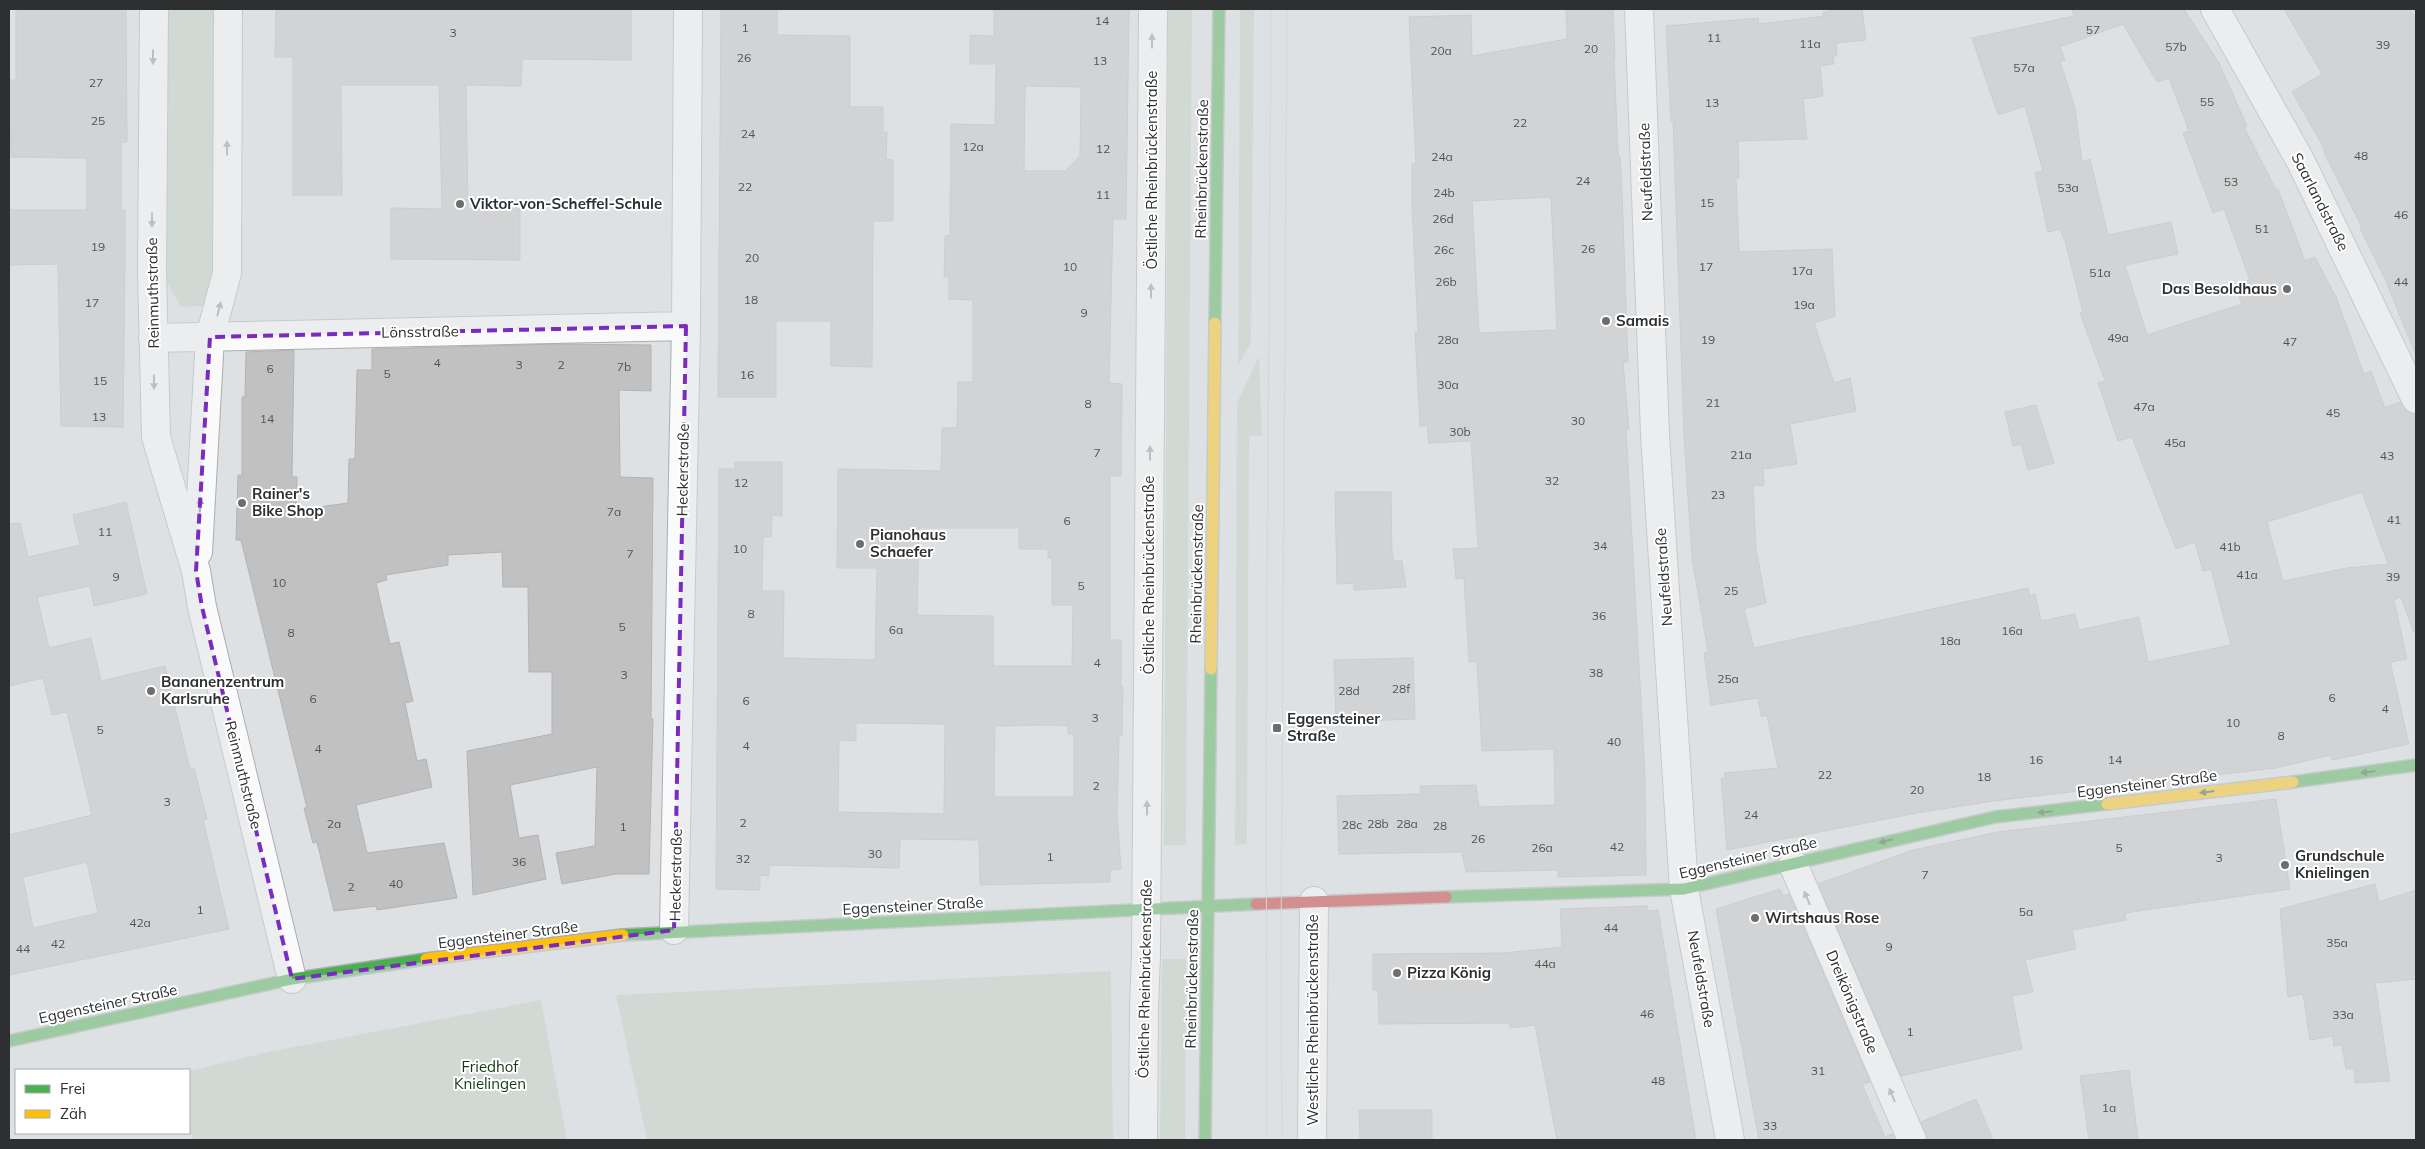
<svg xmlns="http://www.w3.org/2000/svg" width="2425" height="1149" font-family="Mulish,sans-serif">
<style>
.green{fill:#c0cec2}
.building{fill:#c1c1c2;stroke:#b3b3b4;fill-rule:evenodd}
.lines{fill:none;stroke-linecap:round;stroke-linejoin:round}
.street-casing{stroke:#abadaf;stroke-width:30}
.fast-casing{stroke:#abadaf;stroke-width:14}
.slow-casing{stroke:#abadaf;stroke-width:14}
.jam-casing{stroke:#abadaf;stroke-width:14}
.street{stroke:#fafafb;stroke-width:28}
.fast{stroke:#4caf50;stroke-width:11}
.slow{stroke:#ffc107;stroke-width:11}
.jam{stroke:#c62828;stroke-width:11}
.tram{stroke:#c8c8c9;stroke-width:1}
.oneway{fill:#949496}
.oneway2{fill:#385c3b}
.marked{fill:none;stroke:#7b2cbf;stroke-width:4;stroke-dasharray:10 6;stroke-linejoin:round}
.poi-dot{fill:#6b6d6f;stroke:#fff;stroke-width:2}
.labels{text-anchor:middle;stroke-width:4;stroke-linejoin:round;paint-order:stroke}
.number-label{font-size:12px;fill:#525454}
.street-label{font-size:15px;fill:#2d2f30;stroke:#fff}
.poi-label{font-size:15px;font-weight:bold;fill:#2d2f30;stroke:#fff;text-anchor:start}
.park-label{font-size:15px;fill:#143814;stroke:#fff}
</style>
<rect width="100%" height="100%" fill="#dee1e4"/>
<path class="green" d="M 161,9 L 221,9 L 223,270 L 203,306 L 181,307 L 160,270 Z
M 1168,9 L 1192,9 L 1186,845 L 1164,845 Z
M 1240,9 L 1254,9 L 1251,342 L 1238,366 Z
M 1259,356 L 1262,436 L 1249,436 L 1247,844 L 1235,845 L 1237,403 Z
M 1162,959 L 1186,959 L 1185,1140 L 1160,1140 Z
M 1111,971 L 1113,1140 L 647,1140 L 616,995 Z
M 541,1000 L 567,1140 L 192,1140 L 189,1123 L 189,1071 L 268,1052 Z"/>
<path class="building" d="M 16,9 L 126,9 L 127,142 L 121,142 L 121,210 L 125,210 L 125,261 L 123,427 L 61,426 L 58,264 L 9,265 L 9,210 L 87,210 L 87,158 L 11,157 L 9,80 L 16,80 Z
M 276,9 L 631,9 L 631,60 L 522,59 L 521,86 L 466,85 L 468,209 L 520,209 L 520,260 L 391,259 L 391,208 L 442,209 L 439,85 L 341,85 L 342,195 L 293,195 L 293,57 L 275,57 Z
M 721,9 L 777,9 L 777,35 L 850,36 L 850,107 L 883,107 L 883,132 L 887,132 L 886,159 L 893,160 L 893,221 L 873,221 L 872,367 L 831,366 L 831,321 L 776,321 L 776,397 L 718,397 Z
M 1075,9 L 1129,9 L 1126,219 L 1113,219 L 1109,383 L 1122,384 L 1121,476 L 1110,476 L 1110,640 L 1121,640 L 1121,687 L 1123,687 L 1122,736 L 1119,736 L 1117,814 L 1121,869 L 1110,870 L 1110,882 L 980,885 L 979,840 L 900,839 L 899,868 L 769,865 L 769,876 L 760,875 L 760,890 L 716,889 L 719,469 L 735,469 L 735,462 L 782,462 L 782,516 L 772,515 L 771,537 L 763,537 L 762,591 L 784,591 L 783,658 L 875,660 L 877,568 L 837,568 L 838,469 L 941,471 L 942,428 L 957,428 L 958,382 L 973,382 L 973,300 L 949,299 L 949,277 L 944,277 L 945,236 L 950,235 L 951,124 L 995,125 L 996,64 L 970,64 L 970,35 L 994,36 L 994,10 L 1075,10 ZM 1025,86 L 1081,87 L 1080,156 L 1065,171 L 1024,171 ZM 919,528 L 1019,528 L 1019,549 L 1048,549 L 1048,558 L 1052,558 L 1052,605 L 1073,605 L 1072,666 L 993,666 L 993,616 L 917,615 ZM 856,723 L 945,724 L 944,814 L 838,812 L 839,740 L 856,741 ZM 1049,725 L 1068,726 L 1068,734 L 1074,734 L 1074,797 L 994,797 L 995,726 Z
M 1566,9 L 1613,9 L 1615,58 L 1614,59 L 1618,156 L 1620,156 L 1622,192 L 1628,362 L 1623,362 L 1629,429 L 1626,429 L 1645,775 L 1646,875 L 1558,877 L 1558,870 L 1466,872 L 1462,852 L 1339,854 L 1337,796 L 1421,794 L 1420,786 L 1476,785 L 1479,807 L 1555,805 L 1554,749 L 1482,751 L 1477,661 L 1469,662 L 1464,578 L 1456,579 L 1453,549 L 1478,548 L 1471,441 L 1429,443 L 1427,425 L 1420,426 L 1415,333 L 1418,332 L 1412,205 L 1412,164 L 1416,163 L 1409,17 L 1471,15 L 1472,56 L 1567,39 ZM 1551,197 L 1557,330 L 1479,333 L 1472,201 Z
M 1829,9 L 1862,9 L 1866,40 L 1836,43 L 1837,56 L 1833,56 L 1834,64 L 1820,66 L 1823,96 L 1803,99 L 1807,139 L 1738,141 L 1739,178 L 1736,178 L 1739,252 L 1832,249 L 1835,316 L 1814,323 L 1834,383 L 1850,378 L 1856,411 L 1790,424 L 1797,464 L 1763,469 L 1764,485 L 1753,486 L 1756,548 L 1766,603 L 1744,609 L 1754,648 L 2028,588 L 2030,596 L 2035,594 L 2041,621 L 2075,614 L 2079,630 L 2139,617 L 2148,662 L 2231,645 L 2211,569 L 2203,571 L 2195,542 L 2176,549 L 2132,437 L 2118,441 L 2098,383 L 2105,381 L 2080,313 L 2083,312 L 2065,241 L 2060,229 L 2048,232 L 2035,173 L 2043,171 L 2025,106 L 1998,115 L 1972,38 L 2074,16 L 2072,9 L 2184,9 L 2219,63 L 2247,126 L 2244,127 L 2276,190 L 2278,189 L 2305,261 L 2315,257 L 2336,297 L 2364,374 L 2371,371 L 2385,408 L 2400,402 L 2407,412 L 2416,414 L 2416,631 L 2413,631 L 2401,597 L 2394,600 L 2407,659 L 2390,662 L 2409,744 L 2332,760 L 2331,755 L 2276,768 L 1993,801 L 1917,813 L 1727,850 L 1721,778 L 1725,778 L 1724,773 L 1778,768 L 1767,716 L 1761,716 L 1758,698 L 1711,705 L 1704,653 L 1708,652 L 1692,558 L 1684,437 L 1673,120 L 1671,121 L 1666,26 L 1758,18 L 1759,24 L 1824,16 L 1823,12 L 1829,12 ZM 2123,24 L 2157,82 L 2169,78 L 2189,131 L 2183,133 L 2213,213 L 2224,209 L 2250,280 L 2240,284 L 2244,294 L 2239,296 L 2242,304 L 2147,335 L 2125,265 L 2178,254 L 2171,222 L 2108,235 L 2090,159 L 2082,162 L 2075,108 L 2060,61 L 2065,60 L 2060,47 ZM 2362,492 L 2388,564 L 2347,568 L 2283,581 L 2267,522 Z
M 2284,9 L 2409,9 L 2416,17 L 2416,356 L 2386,281 L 2360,228 L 2362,227 L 2324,153 L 2325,152 L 2320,141 L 2292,92 L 2322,74 Z
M 559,344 L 651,345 L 651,391 L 619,390 L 620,477 L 653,478 L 651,719 L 653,719 L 649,874 L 616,874 L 562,884 L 556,853 L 595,846 L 597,767 L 510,785 L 519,838 L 538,835 L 546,879 L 473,895 L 467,751 L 552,734 L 552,672 L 529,672 L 528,587 L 503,587 L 502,552 L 448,555 L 448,565 L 386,575 L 387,580 L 376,583 L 390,644 L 399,642 L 413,701 L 405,703 L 417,761 L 426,759 L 432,787 L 356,805 L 367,853 L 444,843 L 457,898 L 377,910 L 376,906 L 334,911 L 317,842 L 313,843 L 304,808 L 307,808 L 241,540 L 236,540 L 238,475 L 242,475 L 242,397 L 245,397 L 246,352 L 294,350 L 292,477 L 297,477 L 296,510 L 348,503 L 349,459 L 355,459 L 357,370 L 372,370 L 372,349 Z
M 2036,405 L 2054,463 L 2028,470 L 2021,444 L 2013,446 L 2005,412 Z
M 1335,492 L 1391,492 L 1392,555 L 1393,554 L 1393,561 L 1402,561 L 1406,587 L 1354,590 L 1354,583 L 1337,584 Z
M 126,502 L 147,594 L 94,606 L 90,586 L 37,597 L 49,648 L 91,638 L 101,681 L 165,666 L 190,769 L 194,768 L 207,819 L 203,820 L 229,929 L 9,975 L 9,835 L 92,815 L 67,712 L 52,715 L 43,678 L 9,686 L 9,524 L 20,523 L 28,557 L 80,545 L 73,515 ZM 87,862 L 98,913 L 33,928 L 23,877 Z
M 1413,658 L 1415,719 L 1336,722 L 1334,660 Z
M 2276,799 L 2290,889 L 2125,913 L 2126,920 L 2072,930 L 2076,949 L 2025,960 L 2033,992 L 2012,996 L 2022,1049 L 1901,1076 L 1818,884 L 1913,850 L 1998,832 Z
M 2375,884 L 2379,902 L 2416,890 L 2416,979 L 2375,983 L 2390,1081 L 2355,1083 L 2354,1069 L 2346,1069 L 2342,1045 L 2334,1046 L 2333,1036 L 2310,1040 L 2303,994 L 2288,997 L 2280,909 Z
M 1780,889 L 1783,896 L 1789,894 L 1870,1082 L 1862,1084 L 1885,1137 L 1892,1134 L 1895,1140 L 1759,1140 L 1716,909 Z
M 1647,906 L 1647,911 L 1658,910 L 1696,1140 L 1557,1140 L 1535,1025 L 1510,1028 L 1509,1023 L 1379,1024 L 1378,990 L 1373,990 L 1373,954 L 1504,953 L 1562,947 L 1560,909 Z
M 2129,1070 L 2138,1140 L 2089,1140 L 2080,1076 Z
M 1976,1099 L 1993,1140 L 1927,1140 L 1921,1122 Z
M 1359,1110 L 1432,1110 L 1432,1140 L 1360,1140 Z"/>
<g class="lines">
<g class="street-casing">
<path id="street" d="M 154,9 L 152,271 L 156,437 L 196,571 L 202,607 L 292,979
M 1639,9 L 1655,434 L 1684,889 L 1730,1140
M 2215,9 L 2300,160 L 2416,399
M 153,338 L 686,326
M 198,552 L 210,337 L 227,273 L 228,9
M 1793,864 L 1912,1140
M 674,930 L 686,326 L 688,9
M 1143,1140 L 1144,1007 L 1146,955 L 1153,9
M 1312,1140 L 1314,901"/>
</g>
<g class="fast-casing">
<path id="fast" d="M 1215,323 L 1219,9
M 2293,782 L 2416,765
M 1446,897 L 1684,889 L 1995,817 L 2107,804
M 623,935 L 1256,904
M 9,1041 L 292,979 L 426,959
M 1205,1140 L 1211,669"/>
</g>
<g class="slow-casing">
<path id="slow" d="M 1211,669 L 1215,323
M 2107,804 L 2293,782
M 426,959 L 623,935"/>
</g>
<g class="jam-casing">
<path id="jam" d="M 1256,904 L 1446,897"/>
</g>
<use href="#street" class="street"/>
<use href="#fast" class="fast"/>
<use href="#slow" class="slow"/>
<use href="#jam" class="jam"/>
<path class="tram" d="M 1267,1140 L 1266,759 L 1271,9
M 1282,1140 L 1281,947 L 1287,9"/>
</g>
<defs><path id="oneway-solid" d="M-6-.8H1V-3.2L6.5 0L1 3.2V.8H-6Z" transform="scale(1.25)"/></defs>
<g class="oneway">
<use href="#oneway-solid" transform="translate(1152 41) rotate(-90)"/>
<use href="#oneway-solid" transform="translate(153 57) rotate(90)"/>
<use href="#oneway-solid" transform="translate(227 148) rotate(-90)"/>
<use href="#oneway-solid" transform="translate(152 220) rotate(90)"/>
<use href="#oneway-solid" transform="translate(1151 291) rotate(-90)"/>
<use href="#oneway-solid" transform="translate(219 309) rotate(-76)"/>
<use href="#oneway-solid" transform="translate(154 382) rotate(89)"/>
<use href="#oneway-solid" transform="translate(1150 453) rotate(-90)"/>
<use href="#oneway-solid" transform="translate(200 505) rotate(-87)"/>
<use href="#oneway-solid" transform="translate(1147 808) rotate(-90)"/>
<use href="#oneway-solid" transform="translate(1807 898) rotate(-113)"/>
<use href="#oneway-solid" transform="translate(1892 1095) rotate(-113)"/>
</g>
<g class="oneway2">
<use href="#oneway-solid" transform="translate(2368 772) rotate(172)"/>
<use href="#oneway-solid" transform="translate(2207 792) rotate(173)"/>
<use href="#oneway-solid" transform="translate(2045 812) rotate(174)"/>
<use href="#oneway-solid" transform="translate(1886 841) rotate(166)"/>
</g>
<path d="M0 0H2425V1149H0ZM 686,326 L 674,930 L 292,979 L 202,607 L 196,571 L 210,337 Z" fill="#dee1e4" fill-opacity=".55" fill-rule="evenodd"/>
<path class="marked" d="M 686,326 L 674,930 L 292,979 L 202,607 L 196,571 L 210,337 Z"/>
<g class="poi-dot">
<circle cx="460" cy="204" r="5"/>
<circle cx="2287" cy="289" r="5"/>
<circle cx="1606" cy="321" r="5"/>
<circle cx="242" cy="503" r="5"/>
<circle cx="860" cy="544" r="5"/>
<circle cx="151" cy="691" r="5"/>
<rect x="1272" y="723" width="10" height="10" rx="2.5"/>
<circle cx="2285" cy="865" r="5"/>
<circle cx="1755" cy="918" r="5"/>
<circle cx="1397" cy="973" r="5"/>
</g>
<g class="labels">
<g class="number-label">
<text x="1102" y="25">14</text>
<text x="745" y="32">1</text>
<text x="2093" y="34">57</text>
<text x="453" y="37">3</text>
<text x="1714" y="42">11</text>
<text x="1810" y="48">11a</text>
<text x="2383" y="49">39</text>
<text x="2176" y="51">57b</text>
<text x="1591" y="53">20</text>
<text x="1441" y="55">20a</text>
<text x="744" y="62">26</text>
<text x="1100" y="65">13</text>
<text x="2024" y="72">57a</text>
<text x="96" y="87">27</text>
<text x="2207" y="106">55</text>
<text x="1712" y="107">13</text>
<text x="98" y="125">25</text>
<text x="1520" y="127">22</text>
<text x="748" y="138">24</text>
<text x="973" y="151">12a</text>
<text x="1103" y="153">12</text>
<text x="2361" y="160">48</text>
<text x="1442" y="161">24a</text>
<text x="1583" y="185">24</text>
<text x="2231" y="186">53</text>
<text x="745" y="191">22</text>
<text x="2068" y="192">53a</text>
<text x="1444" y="197">24b</text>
<text x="1103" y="199">11</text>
<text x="1707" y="207">15</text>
<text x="2401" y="219">46</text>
<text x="1443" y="223">26d</text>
<text x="2262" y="233">51</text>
<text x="98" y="251">19</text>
<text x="1588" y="253">26</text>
<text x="1444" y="254">26c</text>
<text x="752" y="262">20</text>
<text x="1070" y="271">10</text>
<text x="1706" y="271">17</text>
<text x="1802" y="275">17a</text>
<text x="2100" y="277">51a</text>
<text x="1446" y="286">26b</text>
<text x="2401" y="286">44</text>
<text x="751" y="304">18</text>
<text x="92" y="307">17</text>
<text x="1804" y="309">19a</text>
<text x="1084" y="317">9</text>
<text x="2118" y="342">49a</text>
<text x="1448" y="344">28a</text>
<text x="1708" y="344">19</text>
<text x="2290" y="346">47</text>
<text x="437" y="367">4</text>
<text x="519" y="369">3</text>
<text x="561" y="369">2</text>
<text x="624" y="371">7b</text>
<text x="270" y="373">6</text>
<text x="387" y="378">5</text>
<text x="747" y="379">16</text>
<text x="100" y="385">15</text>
<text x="1448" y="389">30a</text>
<text x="1713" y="407">21</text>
<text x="1088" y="408">8</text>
<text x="2144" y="411">47a</text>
<text x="2333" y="417">45</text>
<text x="99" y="421">13</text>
<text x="267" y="423">14</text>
<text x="1578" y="425">30</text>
<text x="1460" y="436">30b</text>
<text x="2175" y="447">45a</text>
<text x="1097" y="457">7</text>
<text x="1741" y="459">21a</text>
<text x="2387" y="460">43</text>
<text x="1552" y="485">32</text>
<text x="741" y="487">12</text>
<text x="1718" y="499">23</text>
<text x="614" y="516">7a</text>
<text x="2394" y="524">41</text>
<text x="1067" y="525">6</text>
<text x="105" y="536">11</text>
<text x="1600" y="550">34</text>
<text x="2230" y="551">41b</text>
<text x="740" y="553">10</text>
<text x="630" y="558">7</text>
<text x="2247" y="579">41a</text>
<text x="116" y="581">9</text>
<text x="2393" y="581">39</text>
<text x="279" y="587">10</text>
<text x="1081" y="590">5</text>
<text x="1731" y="595">25</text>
<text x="751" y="618">8</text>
<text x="1599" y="620">36</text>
<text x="622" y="631">5</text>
<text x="896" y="634">6a</text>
<text x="2012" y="635">16a</text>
<text x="291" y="637">8</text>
<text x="1950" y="645">18a</text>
<text x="1097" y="667">4</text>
<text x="1596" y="677">38</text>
<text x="624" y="679">3</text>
<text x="1728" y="683">25a</text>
<text x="1401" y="693">28f</text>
<text x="1349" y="695">28d</text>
<text x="2332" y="702">6</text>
<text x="313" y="703">6</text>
<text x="746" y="705">6</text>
<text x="2385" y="713">4</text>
<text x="1095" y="722">3</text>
<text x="2233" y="727">10</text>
<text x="100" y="734">5</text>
<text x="2281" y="740">8</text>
<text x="1614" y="746">40</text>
<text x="746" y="750">4</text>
<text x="318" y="753">4</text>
<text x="2036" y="764">16</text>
<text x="2115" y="764">14</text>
<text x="1825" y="779">22</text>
<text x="1984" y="781">18</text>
<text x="1096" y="790">2</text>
<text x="1917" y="794">20</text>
<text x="167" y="806">3</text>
<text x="1751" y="819">24</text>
<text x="743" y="827">2</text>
<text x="334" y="828">2a</text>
<text x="1378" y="828">28b</text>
<text x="1407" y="828">28a</text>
<text x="1352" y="829">28c</text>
<text x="1440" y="830">28</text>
<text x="623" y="831">1</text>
<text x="1478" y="843">26</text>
<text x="1617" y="851">42</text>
<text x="1542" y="852">26a</text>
<text x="2119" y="852">5</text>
<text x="875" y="858">30</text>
<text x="1050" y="861">1</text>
<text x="2219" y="862">3</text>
<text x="743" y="863">32</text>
<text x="519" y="866">36</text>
<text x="1925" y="879">7</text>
<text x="396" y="888">40</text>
<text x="351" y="891">2</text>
<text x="200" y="914">1</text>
<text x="2026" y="916">5a</text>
<text x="140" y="927">42a</text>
<text x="1611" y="932">44</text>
<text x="2337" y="947">35a</text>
<text x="58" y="948">42</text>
<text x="1889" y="951">9</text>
<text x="23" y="953">44</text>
<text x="1545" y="968">44a</text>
<text x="1647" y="1018">46</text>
<text x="2343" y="1019">33a</text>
<text x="1910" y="1036">1</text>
<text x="1818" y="1075">31</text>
<text x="1658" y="1085">48</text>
<text x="2109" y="1112">1a</text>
<text x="1770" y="1130">33</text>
</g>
<g class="street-label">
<text transform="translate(1202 169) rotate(-89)" y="5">Rheinbrückenstraße</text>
<text transform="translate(1152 170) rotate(-90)" y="5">Östliche Rheinbrückenstraße</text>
<text transform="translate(1646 172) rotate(-92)" y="5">Neufeldstraße</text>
<text transform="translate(2320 202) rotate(63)" y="5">Saarlandstraße</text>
<text transform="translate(153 293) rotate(-91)" y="5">Reinmuthstraße</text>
<text transform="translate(420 332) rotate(-1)" y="5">Lönsstraße</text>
<text transform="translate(683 470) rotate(-89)" y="5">Heckerstraße</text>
<text transform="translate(1197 574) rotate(-89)" y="5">Rheinbrückenstraße</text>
<text transform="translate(1149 575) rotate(-90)" y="5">Östliche Rheinbrückenstraße</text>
<text transform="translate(1664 577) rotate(-94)" y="5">Neufeldstraße</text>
<text transform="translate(243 775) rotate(76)" y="5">Reinmuthstraße</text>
<text transform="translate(2147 784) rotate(-7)" y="5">Eggensteiner Straße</text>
<text transform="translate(1748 858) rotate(-13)" y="5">Eggensteiner Straße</text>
<text transform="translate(676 875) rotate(-89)" y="5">Heckerstraße</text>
<text transform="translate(913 906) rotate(-3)" y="5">Eggensteiner Straße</text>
<text transform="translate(508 935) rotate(-7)" y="5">Eggensteiner Straße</text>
<text transform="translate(1145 979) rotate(-89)" y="5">Östliche Rheinbrückenstraße</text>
<text transform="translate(1192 979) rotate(-89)" y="5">Rheinbrückenstraße</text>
<text transform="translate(1701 979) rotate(80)" y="5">Neufeldstraße</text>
<text transform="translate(1852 1002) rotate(67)" y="5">Dreikönigstraße</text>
<text transform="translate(108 1004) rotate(-12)" y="5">Eggensteiner Straße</text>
<text transform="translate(1313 1020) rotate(-90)" y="5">Westliche Rheinbrückenstraße</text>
</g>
<g class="poi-label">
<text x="470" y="209">Viktor-von-Scheffel-Schule</text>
<text x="2277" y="294" text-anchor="end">Das Besoldhaus</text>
<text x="1616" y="326">Samais</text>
<text x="252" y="499">Rainer's<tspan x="252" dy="17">Bike Shop</tspan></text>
<text x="870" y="540">Pianohaus<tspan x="870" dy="17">Schaefer</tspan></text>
<text x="161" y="687">Bananenzentrum<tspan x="161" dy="17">Karlsruhe</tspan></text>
<text x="1287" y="724">Eggensteiner<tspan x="1287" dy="17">Straße</tspan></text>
<text x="2295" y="861">Grundschule<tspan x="2295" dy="17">Knielingen</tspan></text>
<text x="1765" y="923">Wirtshaus Rose</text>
<text x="1407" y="978">Pizza König</text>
</g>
<g class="park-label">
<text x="490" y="1072">Friedhof<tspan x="490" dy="17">Knielingen</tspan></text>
</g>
</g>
<rect width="2425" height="1149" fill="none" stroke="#2d2f30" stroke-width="20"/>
<rect x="15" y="1069" width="175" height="65" fill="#ffffff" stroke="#abacac"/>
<rect x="25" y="1085" width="25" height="8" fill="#4caf50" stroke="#abacac"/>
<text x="60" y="1094" font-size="15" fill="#2d2f30">Frei</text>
<rect x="25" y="1110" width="25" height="8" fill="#ffc107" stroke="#abacac"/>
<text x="60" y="1119" font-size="15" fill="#2d2f30">Zäh</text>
</svg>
